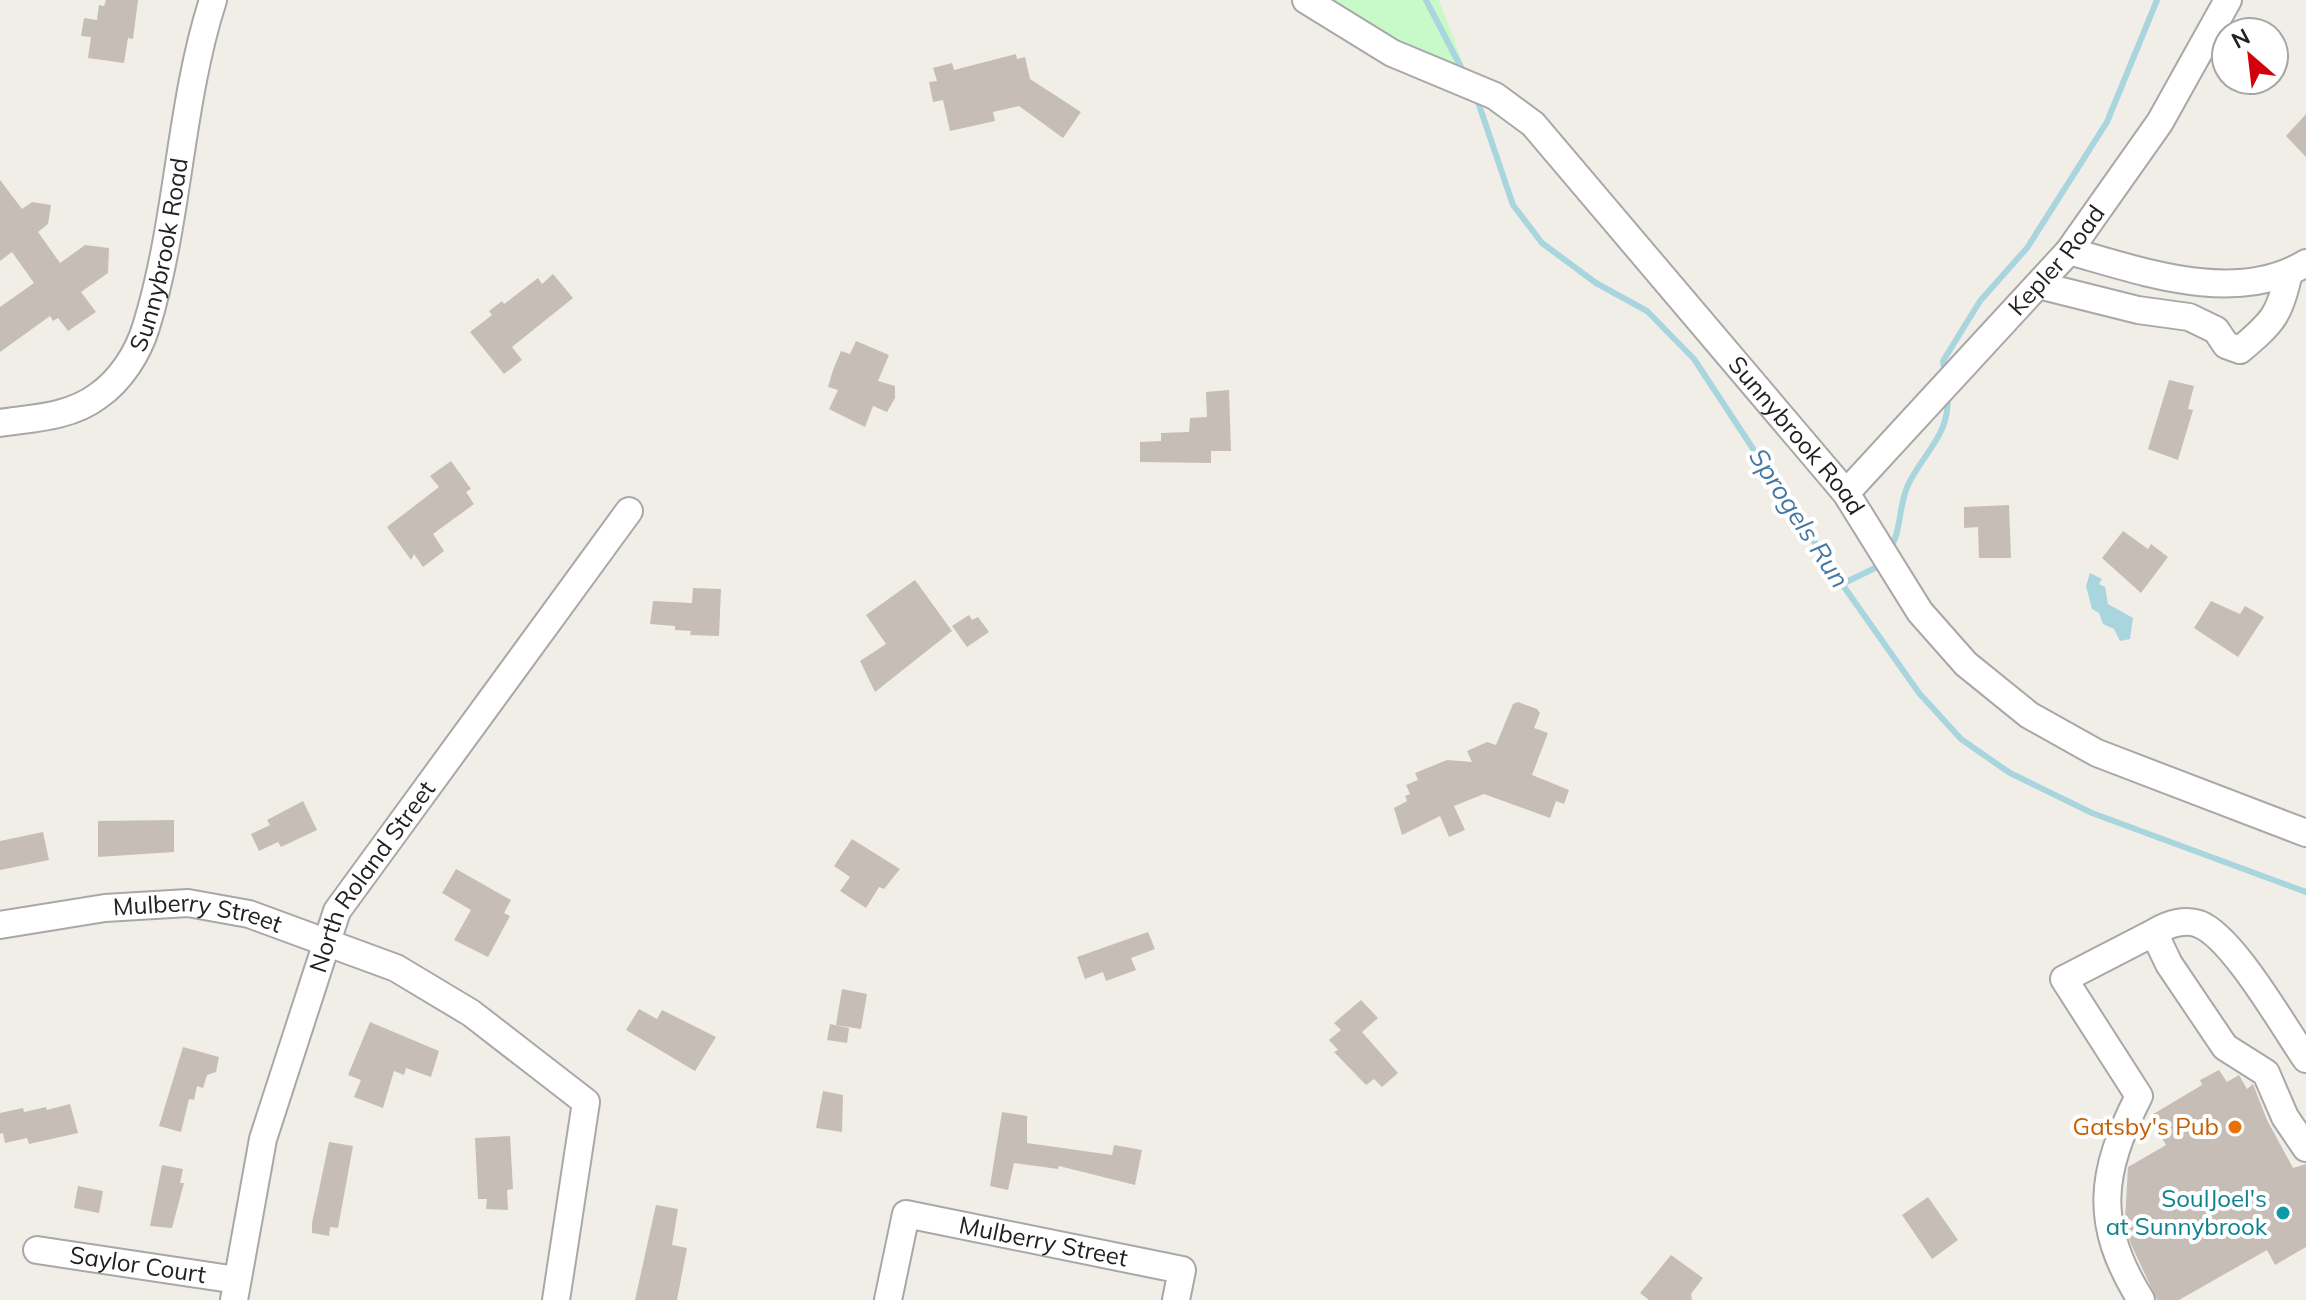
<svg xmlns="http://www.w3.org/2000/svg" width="2306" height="1300" font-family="Mulish,sans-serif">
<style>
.park{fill:#c7fac8}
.water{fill:#a9d5de}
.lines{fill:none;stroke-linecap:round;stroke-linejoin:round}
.stream{stroke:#a9d5de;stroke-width:6}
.building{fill:#c6bdb7}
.minor-casing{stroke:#a8a8a8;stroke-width:30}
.minor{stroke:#fff;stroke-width:26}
.food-dot{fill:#e8710a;stroke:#fff;stroke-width:3}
.culture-dot{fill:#0f9aa8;stroke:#fff;stroke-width:3}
.labels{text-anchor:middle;stroke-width:8;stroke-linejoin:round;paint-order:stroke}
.street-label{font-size:24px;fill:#212121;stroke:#fff}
.food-label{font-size:24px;fill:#c56008;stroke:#fff;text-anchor:end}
.culture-label{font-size:24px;fill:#0d838f;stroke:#fff;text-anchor:end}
.water-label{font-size:26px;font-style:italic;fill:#4678a2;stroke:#fff}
</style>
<rect width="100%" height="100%" fill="#f1eee8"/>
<path class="park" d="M 1329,0 L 1439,0 L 1468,77 L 1374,31 Z"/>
<path class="water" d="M 2090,573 L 2102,579 L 2099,584 L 2105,587 L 2108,604 L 2133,618 L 2130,639 L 2120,641 L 2114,629 L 2103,624 L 2099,613 L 2092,609 L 2086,586 Z"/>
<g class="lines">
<path class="stream" d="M 1426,0 L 1465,75
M 1477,99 L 1513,205 L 1542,243 L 1596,283 L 1647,311 L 1694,359 L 1842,584 L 1919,693 L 1961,739 L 2010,773 L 2092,813 L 2306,892
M 1945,375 L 1943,361 L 1980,301 L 2027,248 L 2107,122 L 2157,0
M 1888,551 C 1902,534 1898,506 1908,485 C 1923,453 1952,433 1947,394
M 1842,584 L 1875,568 L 1881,560"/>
</g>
<path class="building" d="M 106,0 L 138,0 L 133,39 L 128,38 L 124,63 L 88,58 L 91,37 L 81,36 L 84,18 L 97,20 L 99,5 L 104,6 Z
M 1016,54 L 1017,59 L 1025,57 L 1030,79 L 1081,112 L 1063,138 L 1019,106 L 993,112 L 995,121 L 950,131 L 943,100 L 933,102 L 929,82 L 937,81 L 933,68 L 952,63 L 954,70 Z
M 2306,114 L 2306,157 L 2286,136 Z
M 0,180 L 22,209 L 32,202 L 51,205 L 48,224 L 38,232 L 60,263 L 85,245 L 109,248 L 108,273 L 81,292 L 96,312 L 68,331 L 58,318 L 53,321 L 50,316 L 0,352 L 0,307 L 34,283 L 12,252 L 0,261 Z
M 553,274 L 573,298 L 512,347 L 522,360 L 504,374 L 470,332 L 492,315 L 489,311 L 502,301 L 504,304 L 538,278 L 542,284 Z
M 856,341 L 889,355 L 878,381 L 895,386 L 895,398 L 887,412 L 873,406 L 865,427 L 829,409 L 838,390 L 828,387 L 833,370 L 841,351 L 850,354 Z
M 2169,380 L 2194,386 L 2188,409 L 2193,410 L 2178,460 L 2148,449 Z
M 1229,390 L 1231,451 L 1211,451 L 1211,463 L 1140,462 L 1140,442 L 1161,441 L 1161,433 L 1189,432 L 1190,418 L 1207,417 L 1206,392 Z
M 451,461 L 471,489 L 466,492 L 474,504 L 433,534 L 444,551 L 423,567 L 414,554 L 411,560 L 387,527 L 439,487 L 430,476 Z
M 2009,505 L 2011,558 L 1979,558 L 1978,527 L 1964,528 L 1964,507 Z
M 2123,531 L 2148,549 L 2151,544 L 2168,557 L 2141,593 L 2102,558 Z
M 915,580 L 952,631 L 875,692 L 860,661 L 886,644 L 866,615 Z
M 693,588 L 721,589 L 719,636 L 690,635 L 691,631 L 675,630 L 675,626 L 650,624 L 653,601 L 692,603 Z
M 2211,601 L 2240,614 L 2245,606 L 2264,617 L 2238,657 L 2194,628 Z
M 969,615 L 972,620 L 978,617 L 989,632 L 967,647 L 952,626 Z
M 1518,702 L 1537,709 L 1540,713 L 1534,728 L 1548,733 L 1532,775 L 1569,790 L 1564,804 L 1556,801 L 1550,818 L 1484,794 L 1454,806 L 1465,830 L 1449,837 L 1440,816 L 1402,835 L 1394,808 L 1407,801 L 1405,796 L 1410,794 L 1406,785 L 1418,780 L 1415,773 L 1447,760 L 1472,762 L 1467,751 L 1487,742 L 1496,745 L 1513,704 Z
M 303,801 L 317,830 L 281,847 L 278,842 L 259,851 L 251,834 L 270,825 L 267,820 Z
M 174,820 L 174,852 L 98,857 L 98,821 Z
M 43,832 L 49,860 L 0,870 L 0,841 Z
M 852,839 L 900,869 L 884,889 L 879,887 L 866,908 L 840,891 L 850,877 L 834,866 Z
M 456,869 L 511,900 L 504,913 L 510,916 L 488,957 L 454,940 L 471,910 L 442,893 Z
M 1148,932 L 1155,949 L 1131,958 L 1136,970 L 1106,981 L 1103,972 L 1085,979 L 1077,957 Z
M 842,989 L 867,994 L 861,1029 L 836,1025 Z
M 1361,1000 L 1378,1018 L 1362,1032 L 1398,1073 L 1382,1087 L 1374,1079 L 1366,1085 L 1334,1052 L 1338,1050 L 1329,1040 L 1341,1030 L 1334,1023 Z
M 639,1009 L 657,1019 L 662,1010 L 716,1037 L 695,1071 L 626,1030 Z
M 370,1022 L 439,1051 L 431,1077 L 406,1068 L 404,1075 L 394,1071 L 383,1108 L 354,1097 L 361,1080 L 348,1075 Z
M 830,1024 L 849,1028 L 847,1043 L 827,1040 Z
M 183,1047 L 219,1057 L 216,1072 L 207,1075 L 203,1088 L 197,1086 L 194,1100 L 189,1099 L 181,1132 L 159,1126 Z
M 2219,1070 L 2227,1082 L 2239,1075 L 2247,1089 L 2253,1084 L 2267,1120 L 2293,1168 L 2306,1164 L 2306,1247 L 2275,1265 L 2267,1250 L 2179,1300 L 2157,1300 L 2130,1242 L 2125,1219 L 2128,1167 L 2166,1145 L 2150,1116 L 2202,1085 L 2200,1080 Z
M 823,1091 L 843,1095 L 842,1132 L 816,1128 Z
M 70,1104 L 78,1133 L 29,1144 L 27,1138 L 5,1143 L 3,1133 L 0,1134 L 0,1113 L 23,1108 L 24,1112 L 46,1107 L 47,1110 Z
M 1002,1112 L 1027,1116 L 1027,1143 L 1112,1155 L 1114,1145 L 1142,1150 L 1135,1185 L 1059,1166 L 1058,1169 L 1014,1163 L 1008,1190 L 990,1186 Z
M 510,1136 L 513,1189 L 507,1190 L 508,1210 L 486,1209 L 487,1199 L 478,1199 L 475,1138 Z
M 329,1142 L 353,1146 L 338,1228 L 330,1227 L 329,1236 L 312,1233 L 312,1223 Z
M 162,1165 L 183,1169 L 180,1183 L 184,1183 L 172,1228 L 150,1226 Z
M 78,1186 L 103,1191 L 99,1213 L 74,1208 Z
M 1928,1197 L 1958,1240 L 1932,1259 L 1902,1215 Z
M 656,1205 L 678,1209 L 672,1245 L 687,1248 L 677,1300 L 635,1300 Z
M 1671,1255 L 1703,1278 L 1691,1294 L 1692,1300 L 1649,1300 L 1640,1293 Z"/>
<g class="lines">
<g class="minor-casing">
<g id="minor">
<path id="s1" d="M 1306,0 L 1392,53 L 1495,96 L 1533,124 L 1846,493 L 1920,612 L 1966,664 L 2029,715 L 2097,753 L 2306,833"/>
<path d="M 2069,251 C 2141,271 2236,306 2306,263"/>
<path d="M 2038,285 L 2138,310 L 2189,317 L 2216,330 L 2226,345 L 2240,350 C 2273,322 2280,315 2289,272"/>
<path id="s2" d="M 0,423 C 34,418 70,417 98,396 C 121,380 138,353 146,327 C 179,221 179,106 213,0"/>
<path id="s3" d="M 1846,493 L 2069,251 L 2160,122 L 2228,0"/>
<path id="s4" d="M 0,925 L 105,908 L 188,903 L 249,914 L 396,968 L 471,1013 L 586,1102 L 556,1300"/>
<path d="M 2306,1059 C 2283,1026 2233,937 2199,924 C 2185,919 2169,924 2157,931 L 2157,939 L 2169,964 L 2225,1047 L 2266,1073 L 2285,1117 L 2306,1148"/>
<path id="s5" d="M 37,1250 L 237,1280"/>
<path id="s6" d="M 234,1300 L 263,1139 L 337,911 L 629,511"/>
<path id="s7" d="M 888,1300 L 906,1214 L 1182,1270 L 1176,1300"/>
<path d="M 2141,1300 C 2093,1223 2100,1173 2139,1096 L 2064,979 L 2157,931"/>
</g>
</g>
<use href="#minor" class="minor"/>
</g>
<circle class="food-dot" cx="2235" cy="1127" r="8"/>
<circle class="culture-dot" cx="2283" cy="1213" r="8"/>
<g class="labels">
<g class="street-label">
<text dy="8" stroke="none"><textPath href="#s2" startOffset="262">Sunnybrook Road</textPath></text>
<text dy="8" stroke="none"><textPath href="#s3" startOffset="314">Kepler Road</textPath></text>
<text dy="8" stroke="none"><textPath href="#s1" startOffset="668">Sunnybrook Road</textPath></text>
<text dy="8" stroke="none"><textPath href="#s6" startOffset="450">North Roland Street</textPath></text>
<text dy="8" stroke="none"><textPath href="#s4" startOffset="200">Mulberry Street</textPath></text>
<text dy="8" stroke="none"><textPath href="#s7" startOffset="228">Mulberry Street</textPath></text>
<text dy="8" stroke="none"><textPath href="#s5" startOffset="102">Saylor Court</textPath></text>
</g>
<g class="food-label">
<text x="2219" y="1135">Gatsby's Pub</text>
</g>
<g class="culture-label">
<text x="2267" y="1207">SoulJoel's<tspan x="2267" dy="28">at Sunnybrook</tspan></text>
</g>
<g class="water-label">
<text transform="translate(1799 518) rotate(57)" y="9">Sprogels Run</text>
</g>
</g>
<g transform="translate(2250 56) rotate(332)"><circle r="38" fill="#ffffff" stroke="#a6a6a6" stroke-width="2"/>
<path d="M0-6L14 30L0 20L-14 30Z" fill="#d2010b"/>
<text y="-12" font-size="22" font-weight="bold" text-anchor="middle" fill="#212121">N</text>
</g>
</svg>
